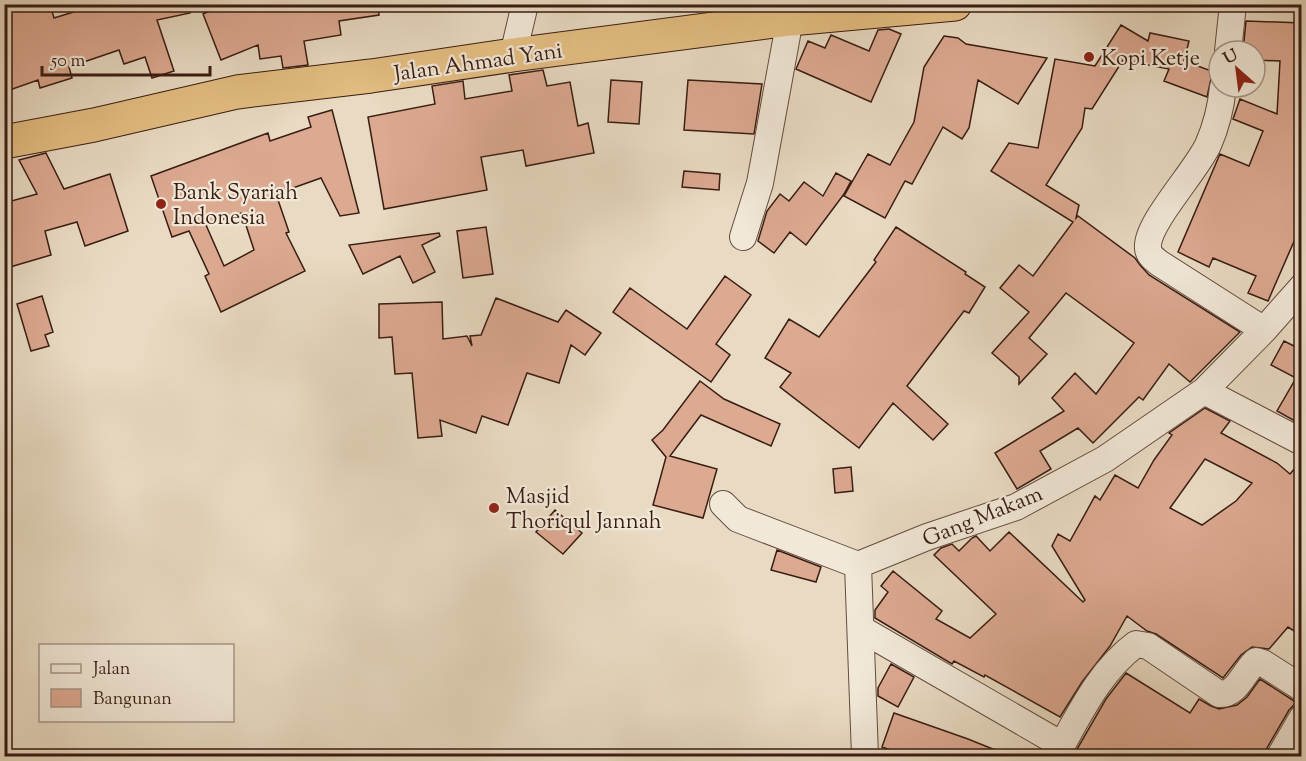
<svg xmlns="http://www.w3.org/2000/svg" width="1306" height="761" font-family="'Sorts Mill Goudy',serif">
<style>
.building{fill:#dca991;stroke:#391d13;stroke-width:1.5;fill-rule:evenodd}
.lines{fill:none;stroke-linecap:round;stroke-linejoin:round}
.minor-casing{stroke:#654c3f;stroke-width:28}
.trunk-casing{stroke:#391d13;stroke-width:35}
.minor{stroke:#f1e8d8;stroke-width:26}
.trunk{stroke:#e4be82;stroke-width:33}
.poi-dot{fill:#8f2418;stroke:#f1e8d8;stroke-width:2}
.labels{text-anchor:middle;stroke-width:4.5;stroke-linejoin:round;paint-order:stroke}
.poi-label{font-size:22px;fill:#391d13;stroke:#f1e8d8;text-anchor:start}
.street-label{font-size:22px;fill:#391d13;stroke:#f1e8d8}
</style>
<rect width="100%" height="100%" fill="#e9dbc3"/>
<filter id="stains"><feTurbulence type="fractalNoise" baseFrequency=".00333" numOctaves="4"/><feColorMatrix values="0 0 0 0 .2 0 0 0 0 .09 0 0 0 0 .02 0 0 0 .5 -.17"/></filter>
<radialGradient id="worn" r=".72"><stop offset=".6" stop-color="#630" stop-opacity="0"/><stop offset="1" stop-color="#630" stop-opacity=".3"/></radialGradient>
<path class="building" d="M 4,4 L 50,4 L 54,18 L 99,4 L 189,4 L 190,13 L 157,20 L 174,71 L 152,78 L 145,57 L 124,64 L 119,50 L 69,67 L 72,78 L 40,88 L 38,80 L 4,92 Z
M 225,4 L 378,4 L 379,15 L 339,21 L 341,35 L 304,41 L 308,65 L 283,68 L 281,56 L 260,59 L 258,45 L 221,60 L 203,14 Z
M 1246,21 L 1302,23 L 1302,223 L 1268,301 L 1248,293 L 1256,276 L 1213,258 L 1209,267 L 1178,252 L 1220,154 L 1249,166 L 1263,131 L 1233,119 L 1240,99 L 1277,114 L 1280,61 L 1255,60 L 1255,51 L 1243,51 Z
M 1121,25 L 1148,41 L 1150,33 L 1189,41 L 1184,61 L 1217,73 L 1211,79 L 1207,97 L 1164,81 L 1169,69 L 1123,60 L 1092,109 L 1085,108 L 1082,128 L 1046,185 L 1079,205 L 1076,218 L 1078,216 L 1135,258 L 1140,265 L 1149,275 L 1240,332 L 1190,382 L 1169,364 L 1143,400 L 1139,397 L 1093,443 L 1078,428 L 1040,451 L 1051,469 L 1017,489 L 995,453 L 1064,411 L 1052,398 L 1075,373 L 1096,394 L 1134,343 L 1066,293 L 1029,338 L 1047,354 L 1019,384 L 1019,377 L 992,353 L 1029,312 L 1000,288 L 1019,265 L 1033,276 L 1073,222 L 991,171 L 1009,143 L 1038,148 L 1055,59 L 1095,66 Z
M 889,29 L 901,34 L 871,102 L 796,69 L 808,41 L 825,48 L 831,35 L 869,51 L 878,30 Z
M 944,36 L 958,38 L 966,44 L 1047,58 L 1018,104 L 978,80 L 969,128 L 962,139 L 943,127 L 912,184 L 905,181 L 885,218 L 844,196 L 868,154 L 890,165 L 914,122 L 924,67 Z
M 543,70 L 547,86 L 570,82 L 578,126 L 588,123 L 594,153 L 526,166 L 523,150 L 481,157 L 487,190 L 384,209 L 368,117 L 435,104 L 432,86 L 463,81 L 465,99 L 512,91 L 509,75 Z
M 611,80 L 642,82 L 639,124 L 608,122 Z
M 688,80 L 762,84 L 754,134 L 684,130 Z
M 332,110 L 359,213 L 340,216 L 321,178 L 276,194 L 289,232 L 286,233 L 305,271 L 221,312 L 205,276 L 209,274 L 189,231 L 172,237 L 151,176 L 268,133 L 270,141 L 311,127 L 308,117 ZM 242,213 L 254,250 L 224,266 L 206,225 Z
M 46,153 L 64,189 L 110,174 L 128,231 L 85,246 L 77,222 L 45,231 L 51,255 L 10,267 L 4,246 L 4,203 L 37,194 L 19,160 Z
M 684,171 L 720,174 L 719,190 L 682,187 Z
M 836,173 L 851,181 L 844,194 L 806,245 L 790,232 L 774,253 L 758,241 L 767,211 L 780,194 L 789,201 L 804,182 L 823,196 Z
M 486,227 L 493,274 L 463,278 L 457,231 Z
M 896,227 L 966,272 L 965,274 L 985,287 L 969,313 L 964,311 L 907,386 L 948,424 L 933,440 L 893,403 L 859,448 L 780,387 L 791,373 L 765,358 L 789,319 L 819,337 L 876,262 L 874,260 Z
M 439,233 L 440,236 L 422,245 L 435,272 L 413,283 L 400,256 L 363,274 L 349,245 Z
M 725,276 L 751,295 L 716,344 L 730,355 L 711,382 L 613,312 L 630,288 L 687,329 Z
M 42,296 L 53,332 L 45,335 L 49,346 L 31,351 L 17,304 Z
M 496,298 L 558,322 L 566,310 L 601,333 L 585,355 L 571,345 L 559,383 L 527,373 L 508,425 L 482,416 L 476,433 L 440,420 L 442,436 L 418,438 L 412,373 L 395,374 L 392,337 L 379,338 L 379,304 L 442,302 L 443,339 L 467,336 L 472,346 L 470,336 L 481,335 Z
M 1284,341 L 1302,350 L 1302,425 L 1277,411 L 1296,378 L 1271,365 Z
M 700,381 L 724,399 L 780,424 L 771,446 L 701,415 L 670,456 L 717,469 L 703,518 L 653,505 L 666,457 L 652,440 L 663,430 Z
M 1205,408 L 1230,421 L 1221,433 L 1277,463 L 1290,474 L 1302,460 L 1302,636 L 1288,627 L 1269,649 L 1252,647 L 1241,655 L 1223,678 L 1156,634 L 1147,631 L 1127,616 L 1110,646 L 1082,682 L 1060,717 L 985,675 L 984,677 L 954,661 L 952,664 L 875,618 L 875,610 L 888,592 L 881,586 L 893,571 L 942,611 L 936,619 L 970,638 L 996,614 L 934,555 L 941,548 L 952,544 L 959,551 L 972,538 L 976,536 L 990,551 L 1009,532 L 1083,602 L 1085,600 L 1052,546 L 1058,534 L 1070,541 L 1095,496 L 1100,500 L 1115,475 L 1138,488 L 1154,460 L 1172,435 L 1169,433 ZM 1205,459 L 1252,483 L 1236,501 L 1202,525 L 1170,508 Z
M 851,467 L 853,491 L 835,493 L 833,469 Z
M 555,510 L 582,533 L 563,554 L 536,532 Z
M 777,550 L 821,567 L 816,582 L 771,570 Z
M 891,664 L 914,677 L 898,707 L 878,696 L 878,688 Z
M 1126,673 L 1190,713 L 1199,699 L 1211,706 L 1219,709 L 1237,705 L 1247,697 L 1260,679 L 1294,701 L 1302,703 L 1294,705 L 1289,710 L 1267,748 L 1265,756 L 1073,756 L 1106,699 Z
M 894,713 L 968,739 L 1010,756 L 907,756 L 882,747 Z"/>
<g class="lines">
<g class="minor-casing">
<path id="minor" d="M 1228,51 L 1233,4
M 513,55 L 525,4
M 1223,87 C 1221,107 1216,127 1208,145 C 1196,171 1149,221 1148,245 C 1147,254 1153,258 1159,263 L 1264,330
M 743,237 L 760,183 L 790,19
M 1204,391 L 1302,442
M 723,504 L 738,519 L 858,565
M 861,629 L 1062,745 L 1057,756
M 1062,745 C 1082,709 1102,669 1136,644 L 1148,646 L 1219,694 C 1237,696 1244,671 1256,661 L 1263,663 L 1302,688
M 865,756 L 858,565 L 927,537 L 1016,507 L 1105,459 L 1204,391 L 1264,330 L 1302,287
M 1280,756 L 1302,718"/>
</g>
<g class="trunk-casing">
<path id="trunk" d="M 4,142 L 94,125 L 237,92 L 371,76 L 513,55 L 790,19 L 955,4"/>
</g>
<use href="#minor" class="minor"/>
<use href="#trunk" class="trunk"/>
</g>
<g class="poi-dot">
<circle cx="1089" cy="57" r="6"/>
<circle cx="161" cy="204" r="6"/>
<circle cx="494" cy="508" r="6"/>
</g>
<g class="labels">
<g class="poi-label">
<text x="1101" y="65">Kopi Ketje</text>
<text x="173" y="199">Bank Syariah<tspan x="173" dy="25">Indonesia</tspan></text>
<text x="506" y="503">Masjid<tspan x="506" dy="25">Thoriqul Jannah</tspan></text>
</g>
<g class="street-label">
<text transform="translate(478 61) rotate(-8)" y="8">Jalan Ahmad Yani</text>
<text transform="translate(982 515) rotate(-22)" y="8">Gang Makam</text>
</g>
</g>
<rect width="1306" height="761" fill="none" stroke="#e9dbc3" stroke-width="24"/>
<rect x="6" y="6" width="1294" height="749" fill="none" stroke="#391d13" stroke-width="3"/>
<rect x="12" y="12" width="1282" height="737" fill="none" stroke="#391d13" stroke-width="1.5"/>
<rect x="39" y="644" width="195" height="78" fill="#f1e8d8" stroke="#a79789" stroke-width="1.5"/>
<rect x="51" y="664" width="30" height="9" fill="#f1e8d8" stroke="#a79789" stroke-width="1.5"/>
<text x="93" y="674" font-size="18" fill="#391d13">Jalan</text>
<rect x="51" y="689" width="30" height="18" fill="#dca991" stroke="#a79789" stroke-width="1.5"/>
<text x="93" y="704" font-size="18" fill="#391d13">Bangunan</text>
<g transform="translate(1237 69) rotate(332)"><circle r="28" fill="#f1e8d8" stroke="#a79789" stroke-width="1.5"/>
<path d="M0-4.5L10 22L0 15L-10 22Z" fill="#8f2418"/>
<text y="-9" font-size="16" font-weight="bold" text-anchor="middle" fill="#391d13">U</text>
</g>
<path d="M42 66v9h168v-9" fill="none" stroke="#391d13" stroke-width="3"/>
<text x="51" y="66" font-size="18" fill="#391d13" stroke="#f1e8d8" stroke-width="4.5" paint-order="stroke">50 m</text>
<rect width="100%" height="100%" filter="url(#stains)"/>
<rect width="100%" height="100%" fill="url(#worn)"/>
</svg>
